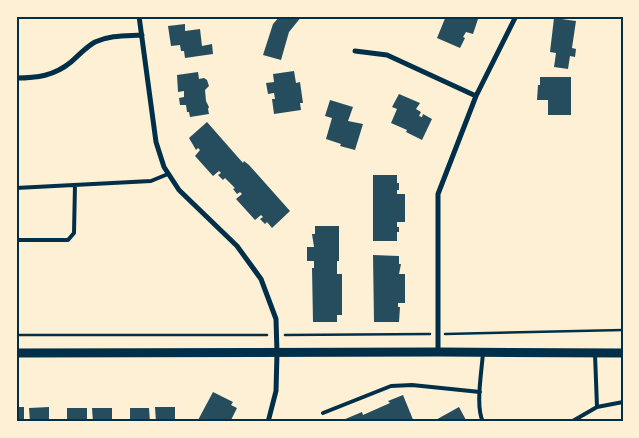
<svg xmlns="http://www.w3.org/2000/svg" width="639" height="438" font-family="'Fira Sans',sans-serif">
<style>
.building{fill:#264d5e}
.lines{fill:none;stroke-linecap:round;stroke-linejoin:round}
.path{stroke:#003049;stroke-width:2.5}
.service{stroke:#003049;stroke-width:4}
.minor{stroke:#003049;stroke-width:5}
.tertiary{stroke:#003049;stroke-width:9}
.neatline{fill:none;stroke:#003049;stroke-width:2}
</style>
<rect width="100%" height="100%" fill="#fdf0d5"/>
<path class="building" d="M 280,16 L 302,16 L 289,32 L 281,60 L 263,55 L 273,24 Z
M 446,16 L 479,16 L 473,34 L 466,32 L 463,37 L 465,38 L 460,48 L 437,38 Z
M 554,18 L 576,21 L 572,48 L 576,49 L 575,57 L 570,56 L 568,69 L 554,67 L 556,53 L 550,52 Z
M 185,24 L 185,31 L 200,29 L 202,46 L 212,44 L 213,54 L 185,58 L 184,51 L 181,51 L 180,45 L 171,46 L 168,26 Z
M 294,71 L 296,83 L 300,82 L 303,103 L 300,103 L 301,110 L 274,114 L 272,99 L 275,99 L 274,93 L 268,94 L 266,83 L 274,82 L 273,74 Z
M 198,72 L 199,79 L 204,78 L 207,80 L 209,86 L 205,90 L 206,101 L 209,107 L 208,109 L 209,114 L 190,117 L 189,112 L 187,112 L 186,105 L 180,105 L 179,98 L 184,97 L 184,91 L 178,92 L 177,75 Z
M 540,77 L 571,77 L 571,115 L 548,115 L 548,100 L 537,100 L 538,85 L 540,85 Z
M 399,94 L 420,103 L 416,109 L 421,112 L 419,116 L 422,117 L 423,114 L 432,119 L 422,140 L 406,132 L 407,130 L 391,123 L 397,109 L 392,107 Z
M 330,100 L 353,107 L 348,121 L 363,124 L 355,150 L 340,146 L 341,144 L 326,139 L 332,118 L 325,116 Z
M 207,122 L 243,163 L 244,161 L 249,165 L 290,211 L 272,228 L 267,222 L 265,224 L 260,219 L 263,217 L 261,215 L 255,220 L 236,199 L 242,194 L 240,192 L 237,194 L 233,189 L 235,188 L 225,178 L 223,180 L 218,175 L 221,173 L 219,171 L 213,176 L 195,156 L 200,150 L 198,148 L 196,150 L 189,138 Z
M 373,175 L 397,175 L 397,183 L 399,183 L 399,190 L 397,190 L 397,194 L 405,194 L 405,222 L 397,222 L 397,227 L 399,227 L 399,232 L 397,232 L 397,241 L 373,241 Z
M 315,226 L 339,226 L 339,261 L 337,261 L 337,274 L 342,274 L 342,315 L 337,315 L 337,322 L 313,322 L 312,268 L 314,268 L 314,261 L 307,261 L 307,247 L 314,247 L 312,234 L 315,234 Z
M 373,255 L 399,256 L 399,264 L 401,264 L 399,274 L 405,274 L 405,303 L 398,303 L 398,307 L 400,307 L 399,322 L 374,322 Z
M 213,392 L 233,402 L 231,405 L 237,408 L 230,422 L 197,422 Z
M 403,395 L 414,422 L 338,422 L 362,412 L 363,415 L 390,403 L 388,401 Z
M 16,407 L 24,407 L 24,422 L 16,422 Z
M 49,407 L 49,422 L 30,422 L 29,408 Z
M 155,407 L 175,407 L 175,422 L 156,422 Z
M 459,407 L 466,420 L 468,419 L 469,422 L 432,422 Z
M 67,408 L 87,408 L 87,422 L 67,422 Z
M 92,408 L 112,408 L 112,422 L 93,422 Z
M 130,408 L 149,408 L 150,422 L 130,422 Z"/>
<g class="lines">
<path class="path" d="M 445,334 L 623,330
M 16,335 L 267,335
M 285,335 L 430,334"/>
<path class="service" d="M 16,188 L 151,181 L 168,174
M 16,240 L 68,240 L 74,233 L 75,185
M 483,352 C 482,371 475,406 483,422
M 595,354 L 597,407
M 323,413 L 391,386 L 412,385 L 480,392
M 571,422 L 597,407 L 623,402"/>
<path class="minor" d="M 139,16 L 156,142 L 164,167 L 179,190 L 237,246 L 261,279 L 276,319 L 277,353 L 276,391 L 268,422
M 355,51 L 387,55 L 476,96
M 16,78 C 37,78 54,76 71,62 C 79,55 86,47 95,42 C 110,35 126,36 142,35
M 438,352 L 438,194 L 476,96 L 516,16"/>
<path class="tertiary" d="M 16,353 L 438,352 L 623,353"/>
</g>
<rect width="639" height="438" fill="none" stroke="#fdf0d5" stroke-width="35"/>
<rect x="18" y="18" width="604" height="402" class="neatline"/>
</svg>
